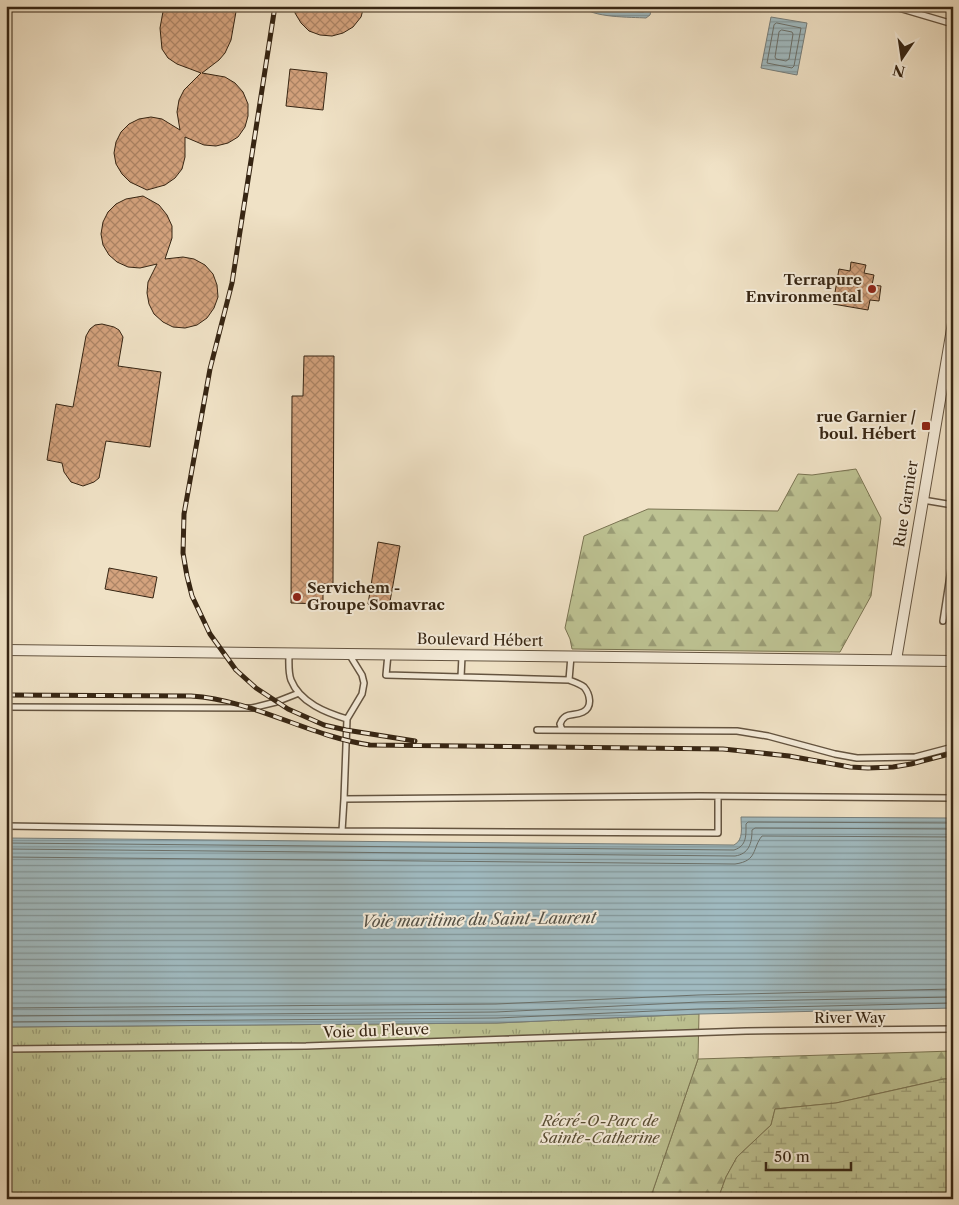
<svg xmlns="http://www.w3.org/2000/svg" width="959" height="1205" font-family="'Libre Caslon Text',serif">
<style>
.forest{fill:url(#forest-firs);stroke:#7a7452}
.wetland{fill:url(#wetland-marsh);stroke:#7a7452}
.park{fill:url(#park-tufts);stroke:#7a7452}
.water{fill:url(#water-rules);stroke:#767e7b}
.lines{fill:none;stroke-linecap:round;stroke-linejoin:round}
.shore{stroke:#6b706a;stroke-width:1}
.building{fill:url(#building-cross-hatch);stroke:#362513}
.lane-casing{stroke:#645440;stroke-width:8}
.street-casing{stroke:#645440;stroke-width:12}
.lane{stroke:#f5ecda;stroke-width:5}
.street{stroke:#f5ecda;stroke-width:10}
.rail-casing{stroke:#362513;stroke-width:5}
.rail{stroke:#f5ecda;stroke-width:3;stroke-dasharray:9;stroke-linecap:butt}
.poi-dot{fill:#8f2418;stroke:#f5ecda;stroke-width:2}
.labels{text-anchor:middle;stroke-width:4;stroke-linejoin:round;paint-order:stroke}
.poi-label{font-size:15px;font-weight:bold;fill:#362513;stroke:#f5ecda;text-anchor:end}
.street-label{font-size:15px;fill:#362513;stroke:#f5ecda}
.park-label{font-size:15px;font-style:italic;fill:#584c33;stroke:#f5ecda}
.water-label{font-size:16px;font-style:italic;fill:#565247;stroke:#f5ecda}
</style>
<defs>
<pattern id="forest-firs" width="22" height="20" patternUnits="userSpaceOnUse" patternTransform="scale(1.25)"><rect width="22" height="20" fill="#bdc292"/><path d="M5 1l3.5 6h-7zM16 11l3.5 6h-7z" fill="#9a9d76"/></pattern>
<pattern id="wetland-marsh" width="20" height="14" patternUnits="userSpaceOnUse" patternTransform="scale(1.25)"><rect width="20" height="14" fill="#bdc292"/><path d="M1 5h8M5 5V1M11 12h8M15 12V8" fill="none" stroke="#9a9d76"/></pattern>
<pattern id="park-tufts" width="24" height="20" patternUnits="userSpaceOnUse" patternTransform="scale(1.25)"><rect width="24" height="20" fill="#bdc292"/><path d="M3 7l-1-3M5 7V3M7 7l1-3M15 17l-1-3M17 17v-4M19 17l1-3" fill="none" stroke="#9a9d76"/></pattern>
<pattern id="water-rules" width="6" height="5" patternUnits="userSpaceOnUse" patternTransform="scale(1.25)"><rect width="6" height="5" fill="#a0bac0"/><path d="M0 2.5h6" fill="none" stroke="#83979b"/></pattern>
<pattern id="building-cross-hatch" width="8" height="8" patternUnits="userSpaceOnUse" patternTransform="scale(1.25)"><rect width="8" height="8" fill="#d4a37e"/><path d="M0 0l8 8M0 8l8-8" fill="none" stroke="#ad8566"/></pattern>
</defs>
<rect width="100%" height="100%" fill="#f0e2c6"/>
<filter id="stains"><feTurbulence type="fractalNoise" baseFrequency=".004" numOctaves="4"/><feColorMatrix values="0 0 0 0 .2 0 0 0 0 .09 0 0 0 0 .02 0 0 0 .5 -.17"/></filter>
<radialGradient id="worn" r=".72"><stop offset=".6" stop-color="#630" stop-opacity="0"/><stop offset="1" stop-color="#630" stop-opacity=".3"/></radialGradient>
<path class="forest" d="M 856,469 L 881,518 L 871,596 L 840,652 L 572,649 L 570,639 L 565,628 L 584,536 L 648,509 L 778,511 L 798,474 L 812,475 Z
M 953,1051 L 953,1079 L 943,1079 L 836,1103 L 775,1109 L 771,1125 L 737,1157 L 726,1177 L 718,1199 L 650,1199 L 698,1059 Z"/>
<path class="wetland" d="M 944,1079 L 953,1079 L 953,1199 L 787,1199 L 785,1196 L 765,1199 L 718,1199 L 726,1177 L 737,1157 L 771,1125 L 775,1109 L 836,1103 Z"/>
<path class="park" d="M 699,1014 L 698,1059 L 650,1199 L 6,1199 L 6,1027 L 497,1023 Z"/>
<path class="water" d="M 583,6 L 652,6 L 650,15 L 646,18 C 632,17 590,18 583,6 Z
M 771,17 L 807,23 L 797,75 L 761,68 Z
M 741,817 L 953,818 L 953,1008 L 699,1014 L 497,1023 L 6,1027 L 6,838 L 734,845 C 744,840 741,827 741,817 Z"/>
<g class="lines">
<path class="shore" d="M 589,6 L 595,9 L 643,12 L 646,11 L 647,6
M 777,23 L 801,28 L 794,66 L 792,68 L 767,63 L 774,25 Z
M 782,30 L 792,32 L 793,34 L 789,59 L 786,61 L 776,59 L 775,57 L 779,32 Z
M 6,843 L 734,850 C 747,846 746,835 746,824 L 748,822 L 953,823
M 6,849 L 735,856 C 749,854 752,843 752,830 L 755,828 L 953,829
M 6,857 L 735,864 C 758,861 752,848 762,836 L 953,837
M 6,1008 L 496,1004 L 698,995 L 953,989
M 6,1016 L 496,1012 L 699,1002 L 953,997
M 6,1022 L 497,1018 L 699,1009 L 953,1003"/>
</g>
<path class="building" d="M 164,6 L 237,6 L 231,40 L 225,53 L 219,60 L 202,73 L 225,77 L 235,83 L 243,92 L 248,104 L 248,116 L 245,127 L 238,137 L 228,143 L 216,146 L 204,145 L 185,137 L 185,157 L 182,169 L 175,178 L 165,185 L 147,190 L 130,182 L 122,174 L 116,164 L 114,153 L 116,142 L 121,132 L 129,124 L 139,119 L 151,117 L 162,119 L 180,130 L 177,112 L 179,100 L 184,90 L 201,73 L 177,64 L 168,58 L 162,49 L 160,28 Z
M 294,6 L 364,6 L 361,17 L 353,27 L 343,33 L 332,36 L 320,35 L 309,31 L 301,23 L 295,13 Z
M 290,69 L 327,73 L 323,110 L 286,106 Z
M 143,196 L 159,205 L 167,215 L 172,226 L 172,238 L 165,259 L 183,257 L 194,259 L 205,265 L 213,274 L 217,285 L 218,297 L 214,308 L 207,318 L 197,325 L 185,328 L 173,327 L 163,322 L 154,314 L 149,304 L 147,293 L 148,282 L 157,264 L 140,268 L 128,267 L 117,262 L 109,255 L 103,245 L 101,234 L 103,222 L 108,212 L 116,204 L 126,199 Z
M 851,262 L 866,265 L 864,273 L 874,275 L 872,285 L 881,286 L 879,301 L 870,300 L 868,310 L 833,304 L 839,269 L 850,271 Z
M 102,324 L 114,327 L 119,330 L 123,337 L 118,366 L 161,372 L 150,447 L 106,441 L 99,478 L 94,482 L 83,486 L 71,482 L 64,472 L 62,463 L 47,460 L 56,404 L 73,407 L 86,336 L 90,329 L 95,325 Z
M 304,356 L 334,356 L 333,584 L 323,584 L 323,604 L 291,603 L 292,396 L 303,396 Z
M 378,542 L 400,546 L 389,607 L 368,604 Z
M 109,568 L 157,577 L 153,598 L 105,589 Z"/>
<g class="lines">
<g class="lane-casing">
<path id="lane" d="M 892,6 L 953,24
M 923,500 L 953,505
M 943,621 L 953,556
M 289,653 C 289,662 288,672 291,680 C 300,703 327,713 347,719
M 349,654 L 362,675 L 364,683 L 362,694 L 347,719 L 344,799 L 699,796 L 953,798
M 388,654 L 386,675 L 461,677
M 462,656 L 461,677 L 569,680 C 574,682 580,684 584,687 C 590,694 593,707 583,712 C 573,717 565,711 560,724 L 562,730
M 569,680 L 571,656
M 6,707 L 252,708 L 276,702 L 299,693
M 537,730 L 737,731 L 768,736 L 835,754 L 857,758 L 915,757 L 953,747
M 6,826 L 342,831 L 718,833 L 718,797
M 342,831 L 344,799
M 6,1049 L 306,1046 L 746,1031 L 953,1029"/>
</g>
<g class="street-casing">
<path id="street" d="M 6,650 L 953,661
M 896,660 L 953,323"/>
</g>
<use href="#lane" class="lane"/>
<use href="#street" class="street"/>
<g class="rail-casing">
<path id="rail" d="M 275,6 L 232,283 L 210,369 L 184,514 L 183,553 L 187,576 L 192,596 L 210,634 L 236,670 L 256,688 L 288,709 L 324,725 L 346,730 L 415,741
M 6,695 L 191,696 C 254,700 308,736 370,745 L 723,749 L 789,756 L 850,767 L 868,768 L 893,767 L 911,764 L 953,753"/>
</g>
<use href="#rail" class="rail"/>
</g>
<g class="poi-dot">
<circle cx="872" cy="289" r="5"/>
<rect x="921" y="421" width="10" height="10" rx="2.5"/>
<circle cx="297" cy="597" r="5"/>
</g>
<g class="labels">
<g class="poi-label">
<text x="862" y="285">Terrapure<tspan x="862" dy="17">Environmental</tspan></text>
<text x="916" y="422">rue Garnier /<tspan x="916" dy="17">boul. Hébert</tspan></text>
<text x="307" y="593" text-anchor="start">Servichem -<tspan x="307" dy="17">Groupe Somavrac</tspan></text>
</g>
<g class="street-label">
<text transform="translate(906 504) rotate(-81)" y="5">Rue Garnier</text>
<text transform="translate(480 640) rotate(1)" y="5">Boulevard Hébert</text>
<text x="850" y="1023">River Way</text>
<text transform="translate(376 1031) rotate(-2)" y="5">Voie du Fleuve</text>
</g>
<g class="park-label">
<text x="600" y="1126">Récré-O-Parc de<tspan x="600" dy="17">Sainte-Catherine</tspan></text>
</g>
<g class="water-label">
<text transform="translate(479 919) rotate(-1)" y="6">Voie maritime du Saint-Laurent</text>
</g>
</g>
<rect width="959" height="1205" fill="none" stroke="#f0e2c6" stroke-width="25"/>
<rect x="8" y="8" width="944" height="1190" fill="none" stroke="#362513" stroke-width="2.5"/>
<rect x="12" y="12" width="934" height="1180" fill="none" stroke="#362513"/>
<g transform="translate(902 58) rotate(193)" stroke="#f5ecda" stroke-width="4" paint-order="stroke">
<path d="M0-4L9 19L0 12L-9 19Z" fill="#362513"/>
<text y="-8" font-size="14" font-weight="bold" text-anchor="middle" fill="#362513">N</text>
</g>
<path d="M766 1162v8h85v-8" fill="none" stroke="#362513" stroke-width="2.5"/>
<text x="774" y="1162" font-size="15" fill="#362513" stroke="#f5ecda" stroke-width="4" paint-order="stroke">50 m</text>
<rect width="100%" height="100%" filter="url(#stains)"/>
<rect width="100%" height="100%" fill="url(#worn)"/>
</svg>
